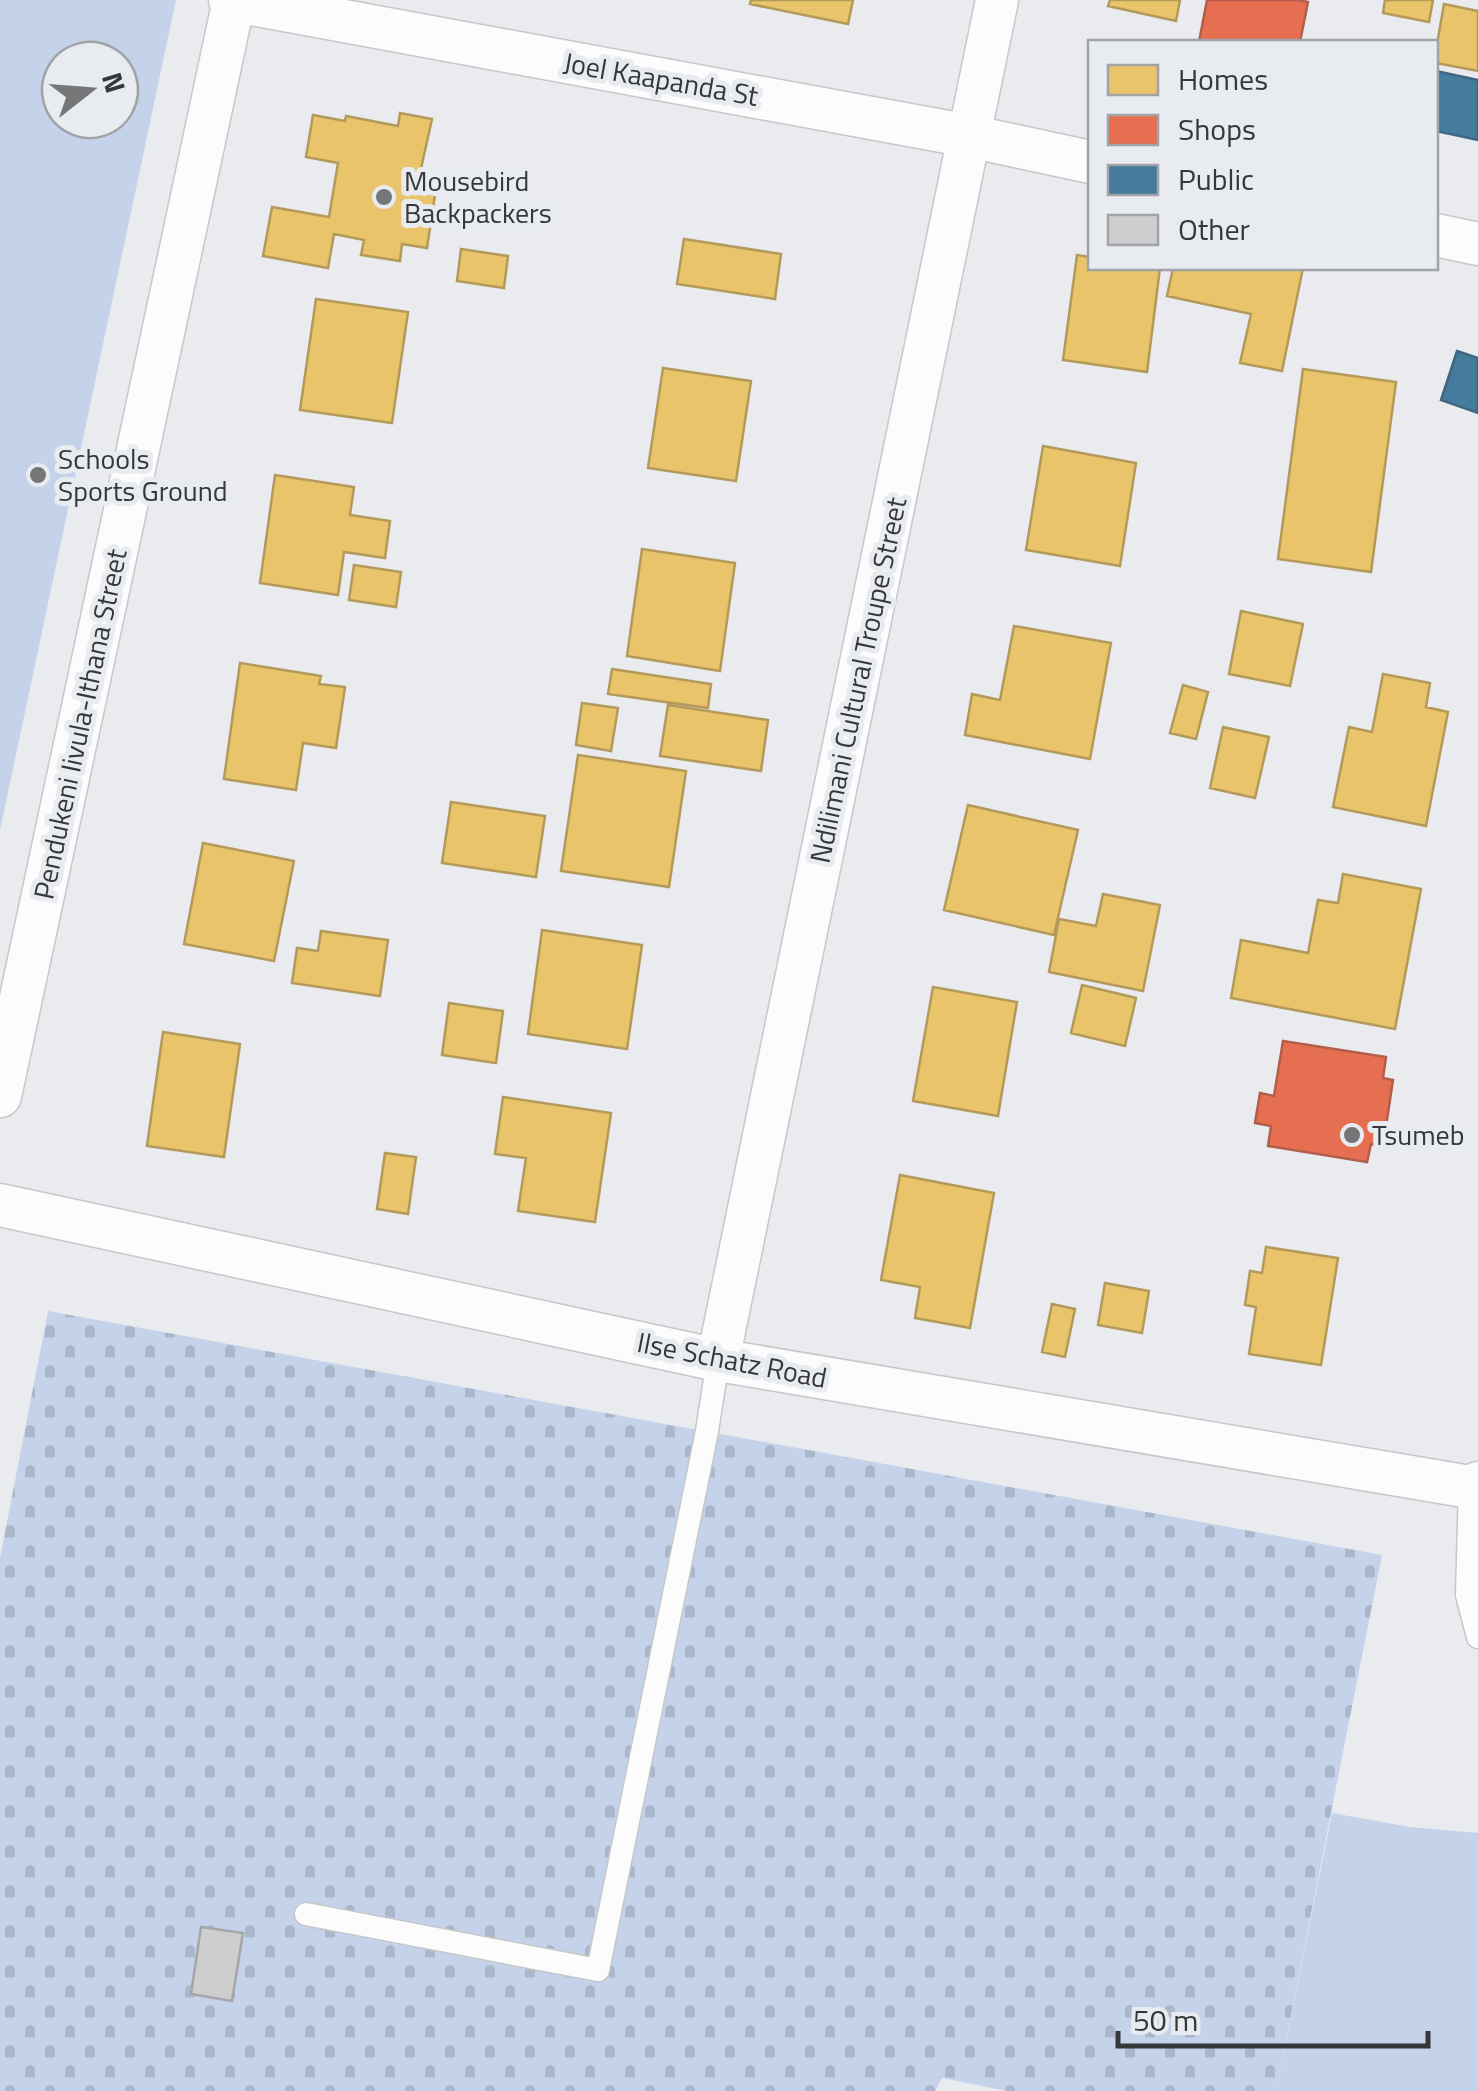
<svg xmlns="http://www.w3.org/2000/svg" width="1478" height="2091" font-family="'Titillium Web',sans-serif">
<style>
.cemetery{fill:url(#cemetery-stones)}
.green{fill:#c5d3ea;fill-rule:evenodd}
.homes{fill:#e9c46a;stroke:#b39a5b;stroke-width:2.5}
.shops{fill:#e76f51;stroke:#b25e4a;stroke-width:2.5}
.public{fill:#457b9d;stroke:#40677f;stroke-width:2.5}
.building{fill:#cececf;stroke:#a6a6a8;stroke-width:2.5}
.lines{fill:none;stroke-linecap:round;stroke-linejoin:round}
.service-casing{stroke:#c6c7ca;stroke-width:25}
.minor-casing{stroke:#c6c7ca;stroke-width:45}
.service{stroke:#fcfcfc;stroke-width:22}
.minor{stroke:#fcfcfc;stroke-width:42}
.poi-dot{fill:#757678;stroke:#e8ebef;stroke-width:4}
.labels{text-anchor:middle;stroke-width:10;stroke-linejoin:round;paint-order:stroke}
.street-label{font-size:28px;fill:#363739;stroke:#e8ebef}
.poi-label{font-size:28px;fill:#363739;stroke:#e8ebef;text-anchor:start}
</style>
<defs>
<pattern id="cemetery-stones" width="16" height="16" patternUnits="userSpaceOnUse" patternTransform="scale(2.5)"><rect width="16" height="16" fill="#c5d3ea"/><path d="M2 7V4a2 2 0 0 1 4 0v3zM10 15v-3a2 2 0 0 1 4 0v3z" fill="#aab6c9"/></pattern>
</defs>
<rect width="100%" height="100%" fill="#e9ebee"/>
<path class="cemetery" d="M 48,1311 L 1382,1555 L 1276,2091 L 1007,2091 L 942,2078 L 935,2091 L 0,2091 L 0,1558 Z"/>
<path class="green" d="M 0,0 L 176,0 L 0,830 ZM 120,60 L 120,120 L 60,120 L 60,60 Z
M 1332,1813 L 1410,1827 L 1478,1833 L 1478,2091 L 1276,2091 Z"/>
<path class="homes" d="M 751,0 L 853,0 L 848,24 L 750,4 Z
M 1110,0 L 1180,0 L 1176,21 L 1108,6 Z
M 1385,0 L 1433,0 L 1429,22 L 1383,13 Z
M 1444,4 L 1478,11 L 1478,71 L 1436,63 L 1436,50 Z
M 400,113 L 432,119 L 416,191 L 435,195 L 427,248 L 402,244 L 400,261 L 361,255 L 364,240 L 334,234 L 328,268 L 263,256 L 272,207 L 329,217 L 338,163 L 306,157 L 313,115 L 345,121 L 346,116 L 398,126 Z
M 684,239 L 781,254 L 775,299 L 677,284 Z
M 461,249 L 508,256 L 504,288 L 457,281 Z
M 1077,255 L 1090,257 L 1090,268 L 1160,268 L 1147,372 L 1063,360 Z
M 1173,268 L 1303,268 L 1282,371 L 1240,363 L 1251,314 L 1167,296 Z
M 316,299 L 408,312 L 392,423 L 300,410 Z
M 663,368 L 751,381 L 736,481 L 648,468 Z
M 1303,369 L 1396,382 L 1371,572 L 1278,559 Z
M 1043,446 L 1136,463 L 1120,566 L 1026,550 Z
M 275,475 L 354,487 L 350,515 L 390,521 L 385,558 L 344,552 L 338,595 L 260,583 Z
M 642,549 L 735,563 L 720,671 L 627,656 Z
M 354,565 L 401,572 L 396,607 L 349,600 Z
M 1241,611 L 1303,624 L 1290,686 L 1229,674 Z
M 1014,626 L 1111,643 L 1090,759 L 965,735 L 972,694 L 1000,700 Z
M 240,663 L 321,676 L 319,684 L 345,687 L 336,748 L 303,743 L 296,790 L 224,779 Z
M 612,669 L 711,684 L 708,708 L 608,694 Z
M 1383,674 L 1430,683 L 1426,707 L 1448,712 L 1426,826 L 1333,807 L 1349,727 L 1372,732 Z
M 1183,685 L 1208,692 L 1196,739 L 1170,733 Z
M 582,703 L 618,708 L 611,751 L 576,745 Z
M 668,705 L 768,720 L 761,771 L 660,756 Z
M 1223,727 L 1269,737 L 1255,798 L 1210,788 Z
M 578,755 L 686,771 L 669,887 L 561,871 Z
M 451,802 L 545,816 L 536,877 L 442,863 Z
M 968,805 L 1078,830 L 1054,935 L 944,910 Z
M 203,843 L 294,861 L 274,961 L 184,944 Z
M 1343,874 L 1421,889 L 1395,1029 L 1231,998 L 1241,940 L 1308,953 L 1318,900 L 1338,903 Z
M 1103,894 L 1160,905 L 1143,991 L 1049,972 L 1059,919 L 1096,926 Z
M 542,930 L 642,945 L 627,1049 L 528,1034 Z
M 321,931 L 388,940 L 380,996 L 292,983 L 297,948 L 318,951 Z
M 1082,985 L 1136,998 L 1125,1046 L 1071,1033 Z
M 933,987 L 1017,1002 L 998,1116 L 913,1101 Z
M 449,1003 L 503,1011 L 496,1063 L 442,1055 Z
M 163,1032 L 240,1044 L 224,1157 L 147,1146 Z
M 503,1097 L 611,1113 L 595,1222 L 518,1211 L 526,1158 L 495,1154 Z
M 385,1153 L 416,1157 L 408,1214 L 377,1209 Z
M 900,1175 L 994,1193 L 970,1328 L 915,1318 L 920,1287 L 881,1280 Z
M 1266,1247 L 1338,1258 L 1321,1365 L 1249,1354 L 1256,1307 L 1245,1305 L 1250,1271 L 1262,1273 Z
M 1105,1283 L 1149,1291 L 1142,1333 L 1098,1325 Z
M 1052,1304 L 1075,1309 L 1065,1357 L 1042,1352 Z"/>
<path class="shops" d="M 1207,0 L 1298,0 L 1308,2 L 1300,42 L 1199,42 Z
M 1283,1041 L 1386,1057 L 1383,1078 L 1393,1080 L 1383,1146 L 1371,1144 L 1367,1162 L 1268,1146 L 1271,1126 L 1255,1123 L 1260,1093 L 1274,1096 Z"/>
<path class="public" d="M 1436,71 L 1478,80 L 1478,140 L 1436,131 Z
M 1457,351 L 1478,358 L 1478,413 L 1441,400 Z"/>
<path class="building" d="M 201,1927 L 243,1933 L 232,2001 L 191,1994 Z"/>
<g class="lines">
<g class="service-casing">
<path id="service" d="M 1470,1487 L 1467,1595 L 1478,1637
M 306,1914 L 598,1970 L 707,1431 L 718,1360"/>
</g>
<g class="minor-casing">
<path id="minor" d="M 230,0 L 969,136 L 1090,162
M 1436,235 L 1478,244
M 0,1096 L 234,0
M 0,1205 L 718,1360 L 1470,1487 L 1478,1483
M 718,1360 L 997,0"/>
</g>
<use href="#service" class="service"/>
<use href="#minor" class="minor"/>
</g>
<g class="poi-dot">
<circle cx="384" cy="197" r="10"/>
<circle cx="38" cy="475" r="10"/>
<circle cx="1352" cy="1135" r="10"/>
</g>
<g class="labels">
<g class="street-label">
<text transform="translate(661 79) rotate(10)" y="10">Joel Kaapanda St</text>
<text transform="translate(858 680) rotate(-78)" y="10">Ndilimani Cultural Troupe Street</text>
<text transform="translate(80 724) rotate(-78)" y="10">Pendukeni Iivula-Ithana Street</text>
<text transform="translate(732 1360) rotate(11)" y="10">Ilse Schatz Road</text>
</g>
<g class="poi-label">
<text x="404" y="191">Mousebird<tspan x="404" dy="32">Backpackers</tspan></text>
<text x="58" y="469">Schools<tspan x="58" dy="32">Sports Ground</tspan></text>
<text x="1372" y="1145">Tsumeb</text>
</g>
</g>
<rect x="1088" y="40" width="350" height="230" fill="#e8ebef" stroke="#a1a3a6" stroke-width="2.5"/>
<rect x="1108" y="65" width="50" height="30" fill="#e9c46a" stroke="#a1a3a6" stroke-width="2.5"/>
<text x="1178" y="90" font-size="30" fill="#363739">Homes</text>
<rect x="1108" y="115" width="50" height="30" fill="#e76f51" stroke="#a1a3a6" stroke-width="2.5"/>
<text x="1178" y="140" font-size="30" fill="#363739">Shops</text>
<rect x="1108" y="165" width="50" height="30" fill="#457b9d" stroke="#a1a3a6" stroke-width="2.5"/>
<text x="1178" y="190" font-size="30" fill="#363739">Public</text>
<rect x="1108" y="215" width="50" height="30" fill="#cececf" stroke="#a1a3a6" stroke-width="2.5"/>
<text x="1178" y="240" font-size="30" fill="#363739">Other</text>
<g transform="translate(90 90) rotate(73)"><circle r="48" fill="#e8ebef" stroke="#a1a3a6" stroke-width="2.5"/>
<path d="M0-8L18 38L0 25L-18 38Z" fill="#757678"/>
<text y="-15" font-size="28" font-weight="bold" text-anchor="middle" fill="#363739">N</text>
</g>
<path d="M1118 2031v15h310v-15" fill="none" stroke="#363739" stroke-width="5"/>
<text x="1133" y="2031" font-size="30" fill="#363739" stroke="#e8ebef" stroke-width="8" paint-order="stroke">50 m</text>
</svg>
